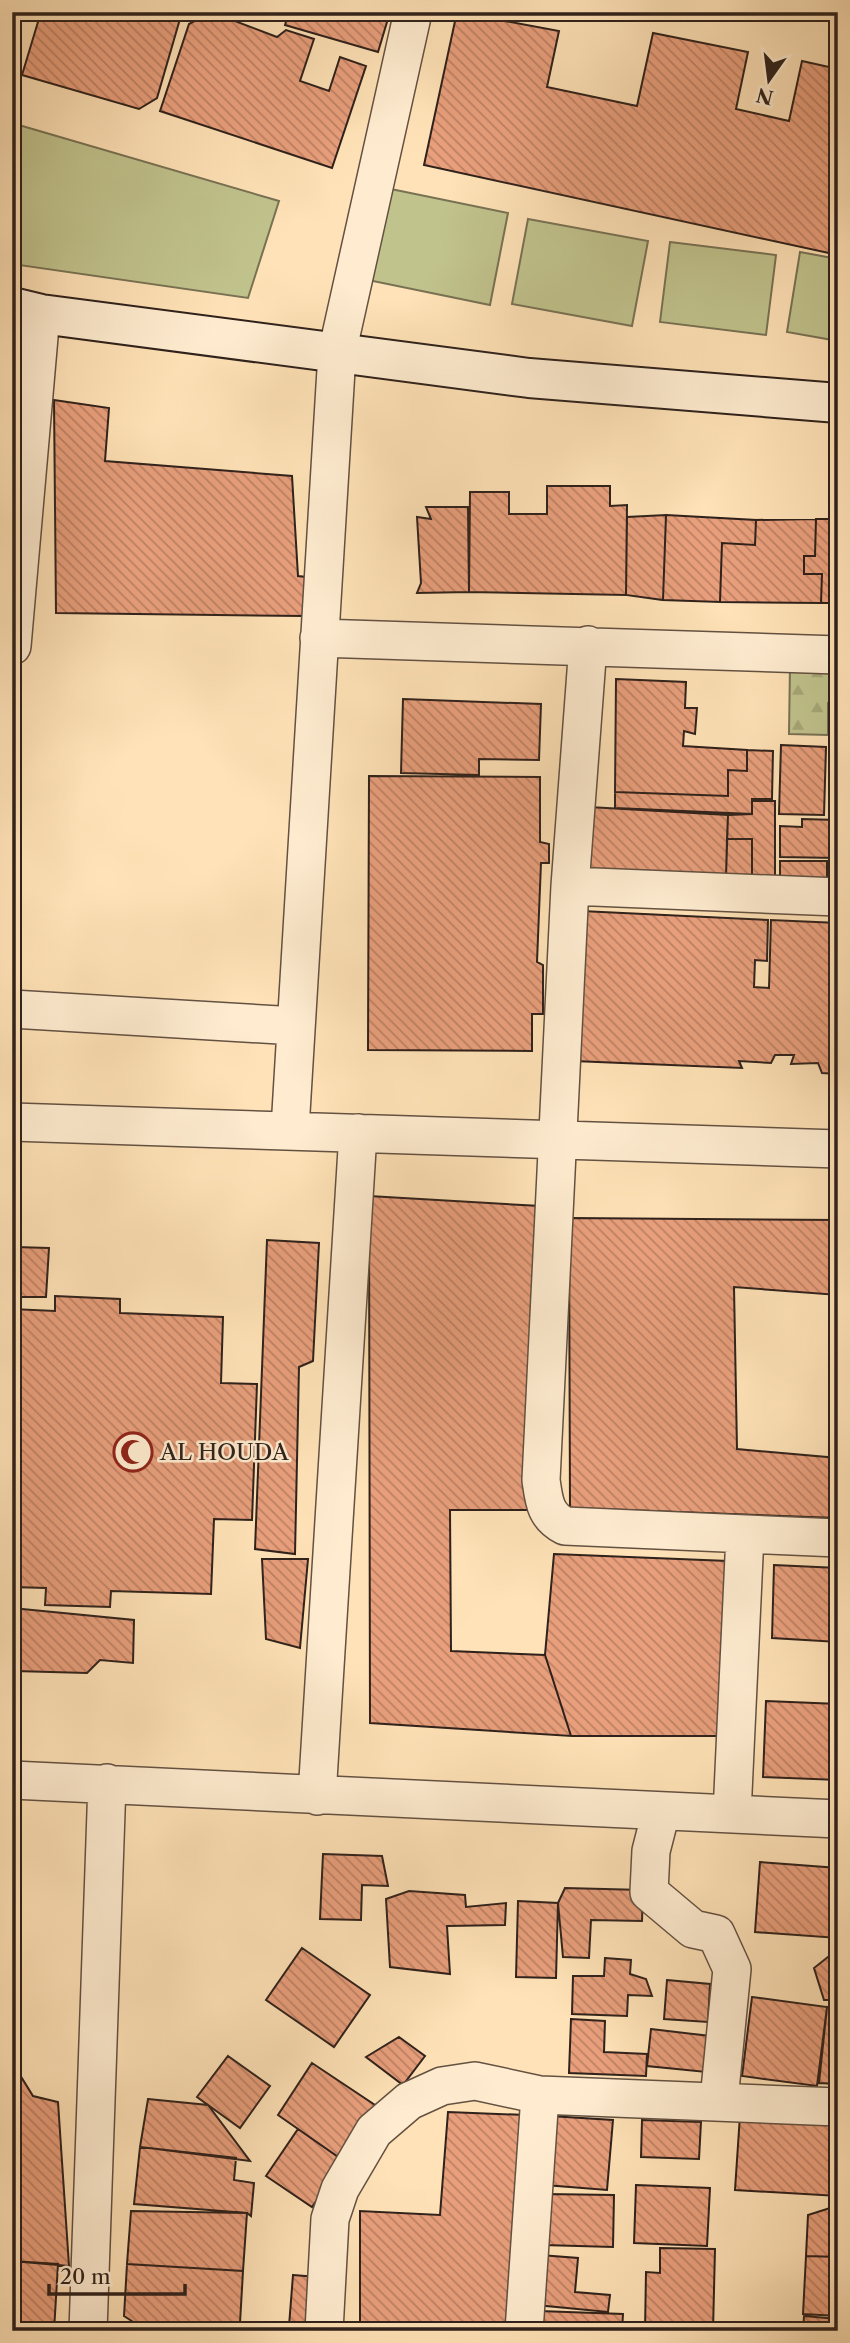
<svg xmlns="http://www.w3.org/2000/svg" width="850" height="2343" font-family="'Libre Caslon Text',serif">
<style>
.forest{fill:url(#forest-firs);stroke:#787254;stroke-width:2}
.park{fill:#c1c38d;stroke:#787254;stroke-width:2}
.building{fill:url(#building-back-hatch);stroke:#2f211b;stroke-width:2}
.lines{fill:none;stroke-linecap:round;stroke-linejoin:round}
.street-casing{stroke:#635142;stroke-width:40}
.secondary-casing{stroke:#2f211b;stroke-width:42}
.street{stroke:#ffecd0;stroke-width:37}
.secondary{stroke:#ffecd0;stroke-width:38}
.labels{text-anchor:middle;stroke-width:5;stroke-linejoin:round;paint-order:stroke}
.poi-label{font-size:23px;fill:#2f211b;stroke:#ffecd0;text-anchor:start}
</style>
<defs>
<pattern id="forest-firs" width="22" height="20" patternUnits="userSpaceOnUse" patternTransform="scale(1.75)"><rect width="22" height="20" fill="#c1c38d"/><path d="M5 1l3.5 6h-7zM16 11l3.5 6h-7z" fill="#a6a779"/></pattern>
<pattern id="building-back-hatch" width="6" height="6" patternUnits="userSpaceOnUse" patternTransform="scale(1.75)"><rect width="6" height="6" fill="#e99f7c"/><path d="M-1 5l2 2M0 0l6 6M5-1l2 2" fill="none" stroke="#bd8165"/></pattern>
</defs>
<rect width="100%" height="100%" fill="#ffe2b7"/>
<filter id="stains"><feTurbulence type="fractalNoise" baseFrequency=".00286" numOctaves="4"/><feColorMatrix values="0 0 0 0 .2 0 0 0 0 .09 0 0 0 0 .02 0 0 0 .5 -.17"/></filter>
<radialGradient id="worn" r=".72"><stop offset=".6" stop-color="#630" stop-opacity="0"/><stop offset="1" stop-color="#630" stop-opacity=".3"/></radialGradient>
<path class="forest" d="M 790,665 L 838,666 L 838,703 L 828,703 L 828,735 L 789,734 Z"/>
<path class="park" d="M 12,123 L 279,201 L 248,298 L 12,264 Z
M 386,188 L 508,213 L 490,305 L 368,280 Z
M 528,219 L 648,241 L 632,326 L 512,304 Z
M 670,242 L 776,255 L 766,335 L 660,322 Z
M 800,252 L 838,259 L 838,341 L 787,332 Z"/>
<path class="building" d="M 41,12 L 182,12 L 157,98 L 139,109 L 22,75 Z
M 211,12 L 277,37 L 286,30 L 314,39 L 300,81 L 329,91 L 340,57 L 366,66 L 332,168 L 160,111 L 189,24 Z
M 289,12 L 390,12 L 378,52 L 285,25 Z
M 457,12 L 559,31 L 547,87 L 637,106 L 653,33 L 748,52 L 736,109 L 789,121 L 802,61 L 838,69 L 838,255 L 424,165 Z
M 54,400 L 109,408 L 105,461 L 292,476 L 298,576 L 306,577 L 304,616 L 56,613 Z
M 547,486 L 610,486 L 610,506 L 627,505 L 626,595 L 469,592 L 470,492 L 509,492 L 509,514 L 547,514 Z
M 426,507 L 468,507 L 469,592 L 417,593 L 421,583 L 417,517 L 431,519 Z
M 666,515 L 663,600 L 626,595 L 627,517 Z
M 666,515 L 756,520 L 755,545 L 722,543 L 720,602 L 663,600 Z
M 816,519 L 837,519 L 838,603 L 821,603 L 822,574 L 804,574 L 804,556 L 815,556 Z
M 816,519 L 815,556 L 804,556 L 804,574 L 822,574 L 821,603 L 720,602 L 722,543 L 755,545 L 756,520 Z
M 616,679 L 686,682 L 685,708 L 697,708 L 695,734 L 684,731 L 683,746 L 747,750 L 747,771 L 728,770 L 728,796 L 615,792 Z
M 403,699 L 541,704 L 539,760 L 479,759 L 479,775 L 401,773 Z
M 781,745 L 826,747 L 824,815 L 779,814 Z
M 747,750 L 773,751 L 772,799 L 752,799 L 752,814 L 615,808 L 615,792 L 728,796 L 728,770 L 747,771 Z
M 369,776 L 540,777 L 540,842 L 549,844 L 549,863 L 541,863 L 537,962 L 543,965 L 543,1014 L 532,1014 L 532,1051 L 368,1050 Z
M 752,801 L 775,801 L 775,878 L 752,879 L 752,839 L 727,839 L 728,815 L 752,814 Z
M 589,807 L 728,815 L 726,877 L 586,870 Z
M 802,819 L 837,820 L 837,858 L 780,857 L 780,826 L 802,827 Z
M 727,839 L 752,839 L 752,879 L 726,877 Z
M 780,861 L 827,861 L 827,879 L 780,879 Z
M 581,911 L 768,920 L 767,961 L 755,960 L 754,987 L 769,988 L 771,920 L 838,923 L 838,1074 L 822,1073 L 818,1063 L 791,1064 L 794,1055 L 775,1055 L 771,1063 L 739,1061 L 742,1068 L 574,1061 Z
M 369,1196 L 540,1206 L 528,1510 L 450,1510 L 451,1651 L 545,1655 L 571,1736 L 370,1723 Z
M 569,1218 L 838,1220 L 838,1295 L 734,1287 L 737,1449 L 838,1458 L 838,1518 L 570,1508 Z
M 267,1240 L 319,1243 L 313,1361 L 299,1367 L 295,1554 L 255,1549 Z
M 15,1247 L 49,1248 L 46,1297 L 12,1297 Z
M 55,1296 L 120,1299 L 120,1313 L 223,1317 L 221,1383 L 257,1384 L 252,1520 L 214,1519 L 211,1594 L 111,1591 L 110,1607 L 45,1605 L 46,1588 L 12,1587 L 12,1309 L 55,1311 Z
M 554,1554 L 728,1561 L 720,1736 L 571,1736 L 545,1655 Z
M 262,1559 L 308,1559 L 300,1648 L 266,1639 Z
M 774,1565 L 838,1568 L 838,1642 L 772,1638 Z
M 12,1608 L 134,1620 L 133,1663 L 100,1660 L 87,1673 L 15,1671 Z
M 766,1701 L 838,1704 L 838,1780 L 763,1777 Z
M 323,1854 L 382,1856 L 388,1886 L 362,1885 L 361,1920 L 320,1919 Z
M 760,1862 L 838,1868 L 838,1938 L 755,1932 Z
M 565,1888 L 643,1890 L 642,1921 L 591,1920 L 589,1958 L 563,1957 L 558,1903 Z
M 409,1891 L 465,1895 L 466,1907 L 506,1903 L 505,1925 L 447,1926 L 450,1974 L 390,1967 L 386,1899 Z
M 518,1901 L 558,1903 L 556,1978 L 516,1977 Z
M 302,1948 L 370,1995 L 334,2047 L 266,2000 Z
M 838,1949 L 838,2000 L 824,2000 L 814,1968 Z
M 605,1958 L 631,1960 L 630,1974 L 646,1979 L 652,1996 L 628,1995 L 627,2016 L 572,2014 L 573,1976 L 604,1976 Z
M 667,1980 L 710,1984 L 708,2022 L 664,2019 Z
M 752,1997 L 827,2007 L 817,2086 L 742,2076 Z
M 827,2007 L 838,2009 L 838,2084 L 819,2083 Z
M 571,2019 L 605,2021 L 604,2052 L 647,2054 L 646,2076 L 569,2073 Z
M 651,2029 L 710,2036 L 706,2072 L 647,2066 Z
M 399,2037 L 425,2056 L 403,2085 L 366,2057 Z
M 228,2056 L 270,2086 L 240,2128 L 197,2097 Z
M 12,2062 L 33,2096 L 58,2102 L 69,2266 L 12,2261 Z
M 312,2063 L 381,2109 L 344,2161 L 278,2115 Z
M 148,2099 L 208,2105 L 250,2161 L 140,2147 Z
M 448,2112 L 526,2115 L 510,2331 L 414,2331 L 360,2327 L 360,2211 L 440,2215 Z
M 740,2115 L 838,2122 L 838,2196 L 735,2190 Z
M 550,2116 L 613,2120 L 607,2190 L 545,2185 Z
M 642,2120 L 701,2122 L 699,2159 L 641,2157 Z
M 298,2129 L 344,2161 L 312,2207 L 266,2176 Z
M 140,2147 L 236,2158 L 234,2180 L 254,2183 L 251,2216 L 247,2213 L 134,2204 Z
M 636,2185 L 710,2188 L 707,2246 L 634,2243 Z
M 545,2194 L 614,2195 L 613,2247 L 543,2245 Z
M 830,2208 L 838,2208 L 838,2257 L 806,2256 L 808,2215 Z
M 131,2211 L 247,2213 L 243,2271 L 127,2264 Z
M 660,2248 L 715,2249 L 713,2331 L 645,2331 L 646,2272 L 660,2273 Z
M 540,2255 L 578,2258 L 575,2292 L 610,2295 L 608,2312 L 536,2305 Z
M 806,2256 L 838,2257 L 838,2316 L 803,2314 Z
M 12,2261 L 58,2264 L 54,2331 L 12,2331 Z
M 127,2264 L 243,2271 L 240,2323 L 138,2325 L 124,2316 Z
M 293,2275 L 317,2277 L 314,2328 L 289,2326 Z
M 539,2311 L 623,2314 L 622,2331 L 538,2331 Z
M 804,2316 L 838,2319 L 838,2331 L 803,2331 Z
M 138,2325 L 170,2331 L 137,2331 Z"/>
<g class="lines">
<g class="street-casing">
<path id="street" d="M 319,638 L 838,655
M 588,645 L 570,886 L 541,1480 C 544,1501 545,1516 565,1526 L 838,1538
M 12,646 L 41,314
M 570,886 L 838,897
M 12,1009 L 296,1026
M 12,1122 L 838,1149
M 290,1129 L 337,353 L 413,12
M 12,1780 L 838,1819
M 317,1796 L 358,1133
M 661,1812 L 651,1851 L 649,1892 L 693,1929 L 716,1934 L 732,1969 L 719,2100
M 732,1814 L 745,1535
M 88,2331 L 107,1783
M 324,2331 L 330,2219 L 340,2189 L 374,2131 L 409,2101 L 442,2086 L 475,2081 L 540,2095 L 838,2107
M 524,2331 L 540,2095"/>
</g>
<g class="secondary-casing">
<path id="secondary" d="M 12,307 L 41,314 L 529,378 L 838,403"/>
</g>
<use href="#street" class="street"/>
<use href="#secondary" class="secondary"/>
</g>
<defs>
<g id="mosque-ring" transform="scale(2.0125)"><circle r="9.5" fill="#ffecd0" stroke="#8f2418" stroke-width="1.5"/><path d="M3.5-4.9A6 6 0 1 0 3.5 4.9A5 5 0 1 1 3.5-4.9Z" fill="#8f2418"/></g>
</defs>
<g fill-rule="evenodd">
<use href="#mosque-ring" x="133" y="1452"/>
</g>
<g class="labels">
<g class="poi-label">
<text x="160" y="1460">AL HOUDA</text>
</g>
</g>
<rect width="850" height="2343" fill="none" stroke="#ffe2b7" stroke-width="42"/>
<rect x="14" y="14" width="822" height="2315" fill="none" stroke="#2f211b" stroke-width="3.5"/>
<rect x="21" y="21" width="808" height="2301" fill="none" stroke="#2f211b" stroke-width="2"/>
<g transform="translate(769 80) rotate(194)" stroke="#ffecd0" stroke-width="5" paint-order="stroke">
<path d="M0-5L12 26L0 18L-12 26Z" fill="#2f211b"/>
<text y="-10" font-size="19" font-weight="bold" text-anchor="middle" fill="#2f211b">N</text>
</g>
<path d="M49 2284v10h136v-10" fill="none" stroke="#2f211b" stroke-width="3.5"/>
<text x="60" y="2284" font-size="21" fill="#2f211b" stroke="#ffecd0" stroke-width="5" paint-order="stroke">20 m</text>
<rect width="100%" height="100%" filter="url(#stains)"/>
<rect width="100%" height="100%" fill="url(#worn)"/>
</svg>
